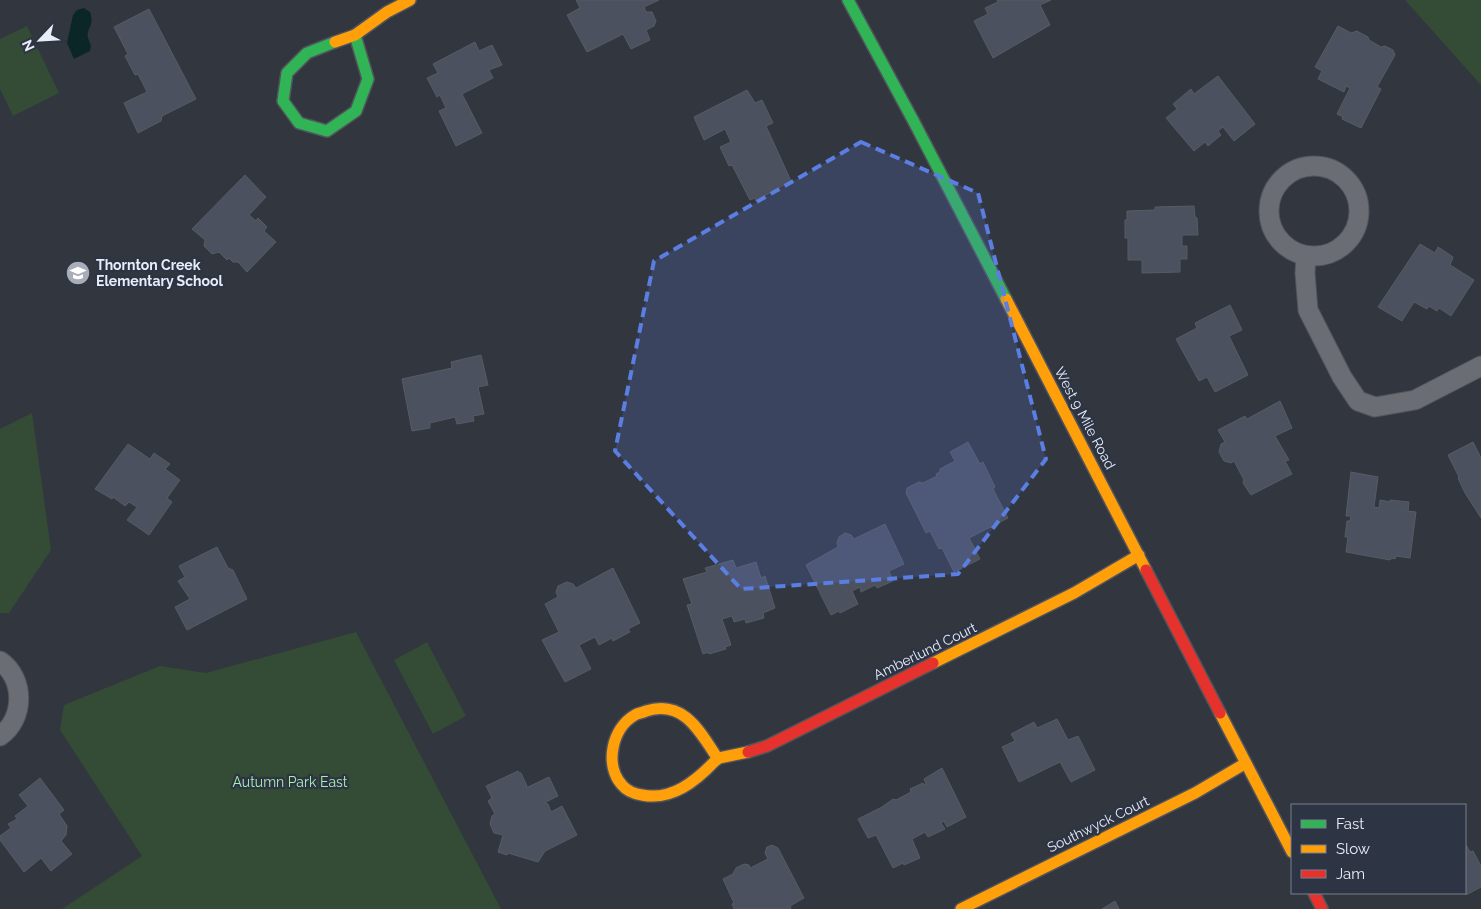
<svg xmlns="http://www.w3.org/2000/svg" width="1481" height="909" font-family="Raleway,sans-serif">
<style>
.green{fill:#344b36}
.water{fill:#0b2626}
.building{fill:#4c515f;stroke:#585b63}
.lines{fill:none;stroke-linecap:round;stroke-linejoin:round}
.street-casing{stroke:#51545c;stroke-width:21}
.fast-casing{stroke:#51545c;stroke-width:14}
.slow-casing{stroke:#51545c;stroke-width:14}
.jam-casing{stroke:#51545c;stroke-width:14}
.street{stroke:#6a6d74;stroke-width:19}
.fast{stroke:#30b455;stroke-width:11}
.slow{stroke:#ff9f0a;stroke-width:11}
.jam{stroke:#e5322d;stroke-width:11}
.marked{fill:#5a7ee2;fill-opacity:0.2;stroke:#5a7ee2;stroke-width:4;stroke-dasharray:10 6;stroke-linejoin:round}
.labels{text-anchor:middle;stroke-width:4.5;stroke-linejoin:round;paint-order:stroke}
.poi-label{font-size:14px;font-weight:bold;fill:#e9edf8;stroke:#2d3444;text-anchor:start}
.street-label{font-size:14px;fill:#e9edf8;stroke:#2d3444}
.park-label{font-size:14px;fill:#a8efab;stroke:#2d3444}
</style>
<rect width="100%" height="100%" fill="#32363f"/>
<path class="green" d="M 1405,0 L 1481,0 L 1481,85 Z
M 27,26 L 59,93 L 13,116 L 0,89 L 0,39 Z
M 32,413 L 51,550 L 9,613 L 0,613 L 0,429 Z
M 356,632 L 501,909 L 62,909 L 142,856 L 60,730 L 64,705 L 160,666 L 206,673 Z
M 427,642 L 466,716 L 433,734 L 394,660 Z"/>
<path class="water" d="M 84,8 L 90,12 C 95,26 86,28 88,38 C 90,44 92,44 90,51 L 74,59 L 67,43 L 73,15 L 77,10 Z"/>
<path class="building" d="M 576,0 L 659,0 L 644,7 L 646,12 L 652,12 L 656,21 L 654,26 L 646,30 L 650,40 L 631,49 L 623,34 L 587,52 L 567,15 L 580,8 Z
M 997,0 L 1051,0 L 1040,5 L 1050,25 L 993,58 L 974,21 L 988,14 L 985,8 L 998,2 Z
M 149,9 L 196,99 L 162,116 L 161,121 L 138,133 L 124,103 L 147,92 L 138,74 L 135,75 L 125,56 L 128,54 L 114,27 Z
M 1338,26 L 1351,33 L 1357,31 L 1368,37 L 1369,40 L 1381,47 L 1385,46 L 1393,50 L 1395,55 L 1377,87 L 1381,89 L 1361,128 L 1342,119 L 1343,117 L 1337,114 L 1350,88 L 1346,86 L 1344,92 L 1318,79 L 1322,71 L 1315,67 Z
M 475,42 L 479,51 L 492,45 L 502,65 L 489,70 L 493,78 L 462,94 L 482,133 L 456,146 L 439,111 L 446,108 L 440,95 L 437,97 L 427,78 L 438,73 L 433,64 Z
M 1218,76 L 1255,124 L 1234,141 L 1223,127 L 1218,131 L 1221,135 L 1208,146 L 1205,142 L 1194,151 L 1166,118 L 1177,109 L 1173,104 L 1191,89 L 1194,94 Z
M 747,90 L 755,103 L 762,100 L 773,123 L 766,126 L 791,181 L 756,201 L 755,198 L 750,200 L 732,165 L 729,166 L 720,147 L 731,142 L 725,129 L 704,140 L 694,117 Z
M 245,175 L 266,197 L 249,215 L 256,221 L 258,218 L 267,227 L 264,231 L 276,242 L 247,272 L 238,262 L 233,262 L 229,258 L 227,260 L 219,252 L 212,254 L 204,246 L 205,240 L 192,229 Z
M 1194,206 L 1195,217 L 1197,218 L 1198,235 L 1182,235 L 1182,246 L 1187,246 L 1187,259 L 1180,259 L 1180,272 L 1142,273 L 1142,260 L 1128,260 L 1128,238 L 1125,238 L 1125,220 L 1127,220 L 1127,211 L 1155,210 L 1155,207 Z
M 1420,244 L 1435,253 L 1438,247 L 1453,257 L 1450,265 L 1474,280 L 1451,316 L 1439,308 L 1437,311 L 1429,306 L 1427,309 L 1414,302 L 1402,321 L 1378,307 Z
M 1230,305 L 1242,330 L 1229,336 L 1248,375 L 1215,392 L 1207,377 L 1199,381 L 1176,339 L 1197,328 L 1195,323 Z
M 481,355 L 488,385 L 478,387 L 484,414 L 473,416 L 474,421 L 457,424 L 455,417 L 430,423 L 430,428 L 412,431 L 402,379 L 452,368 L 451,362 Z
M 1280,401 L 1292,428 L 1275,436 L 1289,460 L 1285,461 L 1292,474 L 1251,495 L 1243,483 L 1244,480 L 1234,461 L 1231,463 L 1224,461 L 1219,452 L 1221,444 L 1225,442 L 1218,430 L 1245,416 L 1247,419 Z
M 968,442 L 980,464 L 983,462 L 995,487 L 993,489 L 1008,518 L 969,538 L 980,559 L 954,572 L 942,548 L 939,549 L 930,531 L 926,533 L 906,493 L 907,488 L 919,482 L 923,483 L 937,476 L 936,474 L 940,472 L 940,469 L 955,461 L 950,452 Z
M 1473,442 L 1481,458 L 1481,518 L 1465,493 L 1458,478 L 1459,477 L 1448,455 Z
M 128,444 L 150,459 L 154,453 L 170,464 L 165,469 L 180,480 L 167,498 L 172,502 L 149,535 L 127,520 L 137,507 L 129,502 L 125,506 L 113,497 L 112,499 L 95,489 Z
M 1351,472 L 1378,477 L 1374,507 L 1379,508 L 1380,500 L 1391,502 L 1390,500 L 1409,502 L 1408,511 L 1416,512 L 1410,558 L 1396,556 L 1395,559 L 1392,558 L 1390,560 L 1346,552 L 1348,537 L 1345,537 L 1347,521 L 1350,521 L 1351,516 L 1346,516 Z
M 885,524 L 904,564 L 889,571 L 893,581 L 877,588 L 875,585 L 861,592 L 860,587 L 852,591 L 858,604 L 840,613 L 839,611 L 831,615 L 806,565 L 838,547 L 837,543 L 839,537 L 845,533 L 851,535 L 854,539 Z
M 217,547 L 228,568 L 233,570 L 247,599 L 187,630 L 175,607 L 190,599 L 178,581 L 185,577 L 179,566 Z
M 733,560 L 736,568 L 756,562 L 761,578 L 765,576 L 775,608 L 763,613 L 764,618 L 746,623 L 745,619 L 734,622 L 732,616 L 722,619 L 731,645 L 725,647 L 726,649 L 709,654 L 709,652 L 703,654 L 687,605 L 692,604 L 683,579 L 707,572 L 705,568 Z
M 613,568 L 640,623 L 628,629 L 630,632 L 613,641 L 612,638 L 599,645 L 595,637 L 579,645 L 591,669 L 565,682 L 542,640 L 559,632 L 545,604 L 558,597 L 556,592 L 558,586 L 567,582 L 573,584 L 576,588 Z
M 1057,719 L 1068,740 L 1078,736 L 1095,770 L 1071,782 L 1060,762 L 1019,782 L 1002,747 L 1015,741 L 1011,734 L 1034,722 L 1037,728 Z
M 942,768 L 966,817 L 947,827 L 944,821 L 941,823 L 945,829 L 928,837 L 925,832 L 912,839 L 920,858 L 904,865 L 903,863 L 893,868 L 876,835 L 868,838 L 858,819 L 882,807 L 893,799 L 896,800 L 911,792 L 910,789 L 923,783 L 924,785 L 926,784 L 924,779 Z
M 518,771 L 519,773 L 521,773 L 527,786 L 526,788 L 549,777 L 558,796 L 544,803 L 548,804 L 551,812 L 562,806 L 577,835 L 545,851 L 538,862 L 508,853 L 507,855 L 498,852 L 503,835 L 494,833 L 490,824 L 492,816 L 495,814 L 488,801 L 492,798 L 486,786 Z
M 40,778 L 64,810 L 59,814 L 67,826 L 66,835 L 61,841 L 72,854 L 51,871 L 41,858 L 24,872 L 0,840 L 0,836 L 11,828 L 8,824 L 17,819 L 15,816 L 28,806 L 19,795 Z
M 1465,843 L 1470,852 L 1473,851 L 1481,866 L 1481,887 L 1466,895 L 1465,893 Z
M 772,845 L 778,848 L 804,898 L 790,906 L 791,908 L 790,909 L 734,909 L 732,904 L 734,903 L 723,879 L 733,874 L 736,868 L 744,864 L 749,865 L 750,868 L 768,859 L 765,853 L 767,847 Z
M 1115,901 L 1119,909 L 1102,909 Z"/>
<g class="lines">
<g class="street-casing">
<path id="street" d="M1269 211a45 45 0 1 1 90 0a45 45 0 1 1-90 0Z
M 1306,256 L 1305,273 L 1308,310 L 1342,377 L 1358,401 L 1375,407 L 1415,400 L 1481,366
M 0,661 C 25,678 25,719 0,736"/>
</g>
<g class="fast-casing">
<path id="fast" d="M 848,0 L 914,122 L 1006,299
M 335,42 L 307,53 L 287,73 L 283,101 L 299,123 L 327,131 L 356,111 L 368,79 L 355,35"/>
</g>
<g class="slow-casing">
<path id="slow" d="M 335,42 L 355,35 L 387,12 L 410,0
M 1006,299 L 1146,570
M 933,663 L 1074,593 L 1139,555
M 1220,713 L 1292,852
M 718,759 C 700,732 684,699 646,711 C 642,713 638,713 635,715 C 612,728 604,765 622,785 C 627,791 635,794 642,795 C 672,801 696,781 715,761 L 719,758 L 748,752
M 961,909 L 1195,793 L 1246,763"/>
</g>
<g class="jam-casing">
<path id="jam" d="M 1146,570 L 1220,713
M 748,752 L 767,746 L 933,663
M 1314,893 L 1322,909"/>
</g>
<use href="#street" class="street"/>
<use href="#fast" class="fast"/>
<use href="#slow" class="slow"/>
<use href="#jam" class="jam"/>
</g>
<path class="marked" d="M 861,142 L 978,193 L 1046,459 L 958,574 L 741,589 L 615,451 L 654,261 Z"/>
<defs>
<g id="school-disc" transform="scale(1.25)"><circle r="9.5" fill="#a9adb7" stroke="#2d3444"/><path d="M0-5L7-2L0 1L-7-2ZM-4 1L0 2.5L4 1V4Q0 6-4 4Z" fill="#fff"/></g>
</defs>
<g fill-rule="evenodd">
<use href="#school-disc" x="78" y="273"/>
</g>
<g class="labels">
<g class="poi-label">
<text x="96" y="270">Thornton Creek<tspan x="96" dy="16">Elementary School</tspan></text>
</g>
<g class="street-label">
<text transform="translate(1085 418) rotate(62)" y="5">West 9 Mile Road</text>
<text transform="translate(925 651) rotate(-26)" y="5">Amberlund Court</text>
<text transform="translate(1098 824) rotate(-26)" y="5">Southwyck Court</text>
</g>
<g class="park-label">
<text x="290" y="787">Autumn Park East</text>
</g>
</g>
<rect x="1291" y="804" width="175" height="90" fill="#2d3444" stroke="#787e8c"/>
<rect x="1301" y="820" width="25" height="8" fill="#30b455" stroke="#787e8c"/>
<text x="1336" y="829" font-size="15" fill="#e9edf8">Fast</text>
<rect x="1301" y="845" width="25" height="8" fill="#ff9f0a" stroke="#787e8c"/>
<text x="1336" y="854" font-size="15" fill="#e9edf8">Slow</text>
<rect x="1301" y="870" width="25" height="8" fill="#e5322d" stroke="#787e8c"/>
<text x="1336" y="879" font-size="15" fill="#e9edf8">Jam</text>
<g transform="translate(40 40) rotate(245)" stroke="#2d3444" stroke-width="4" paint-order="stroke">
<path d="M0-4L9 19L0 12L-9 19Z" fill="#e9edf8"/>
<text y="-8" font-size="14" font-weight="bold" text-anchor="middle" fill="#e9edf8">N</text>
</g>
</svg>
